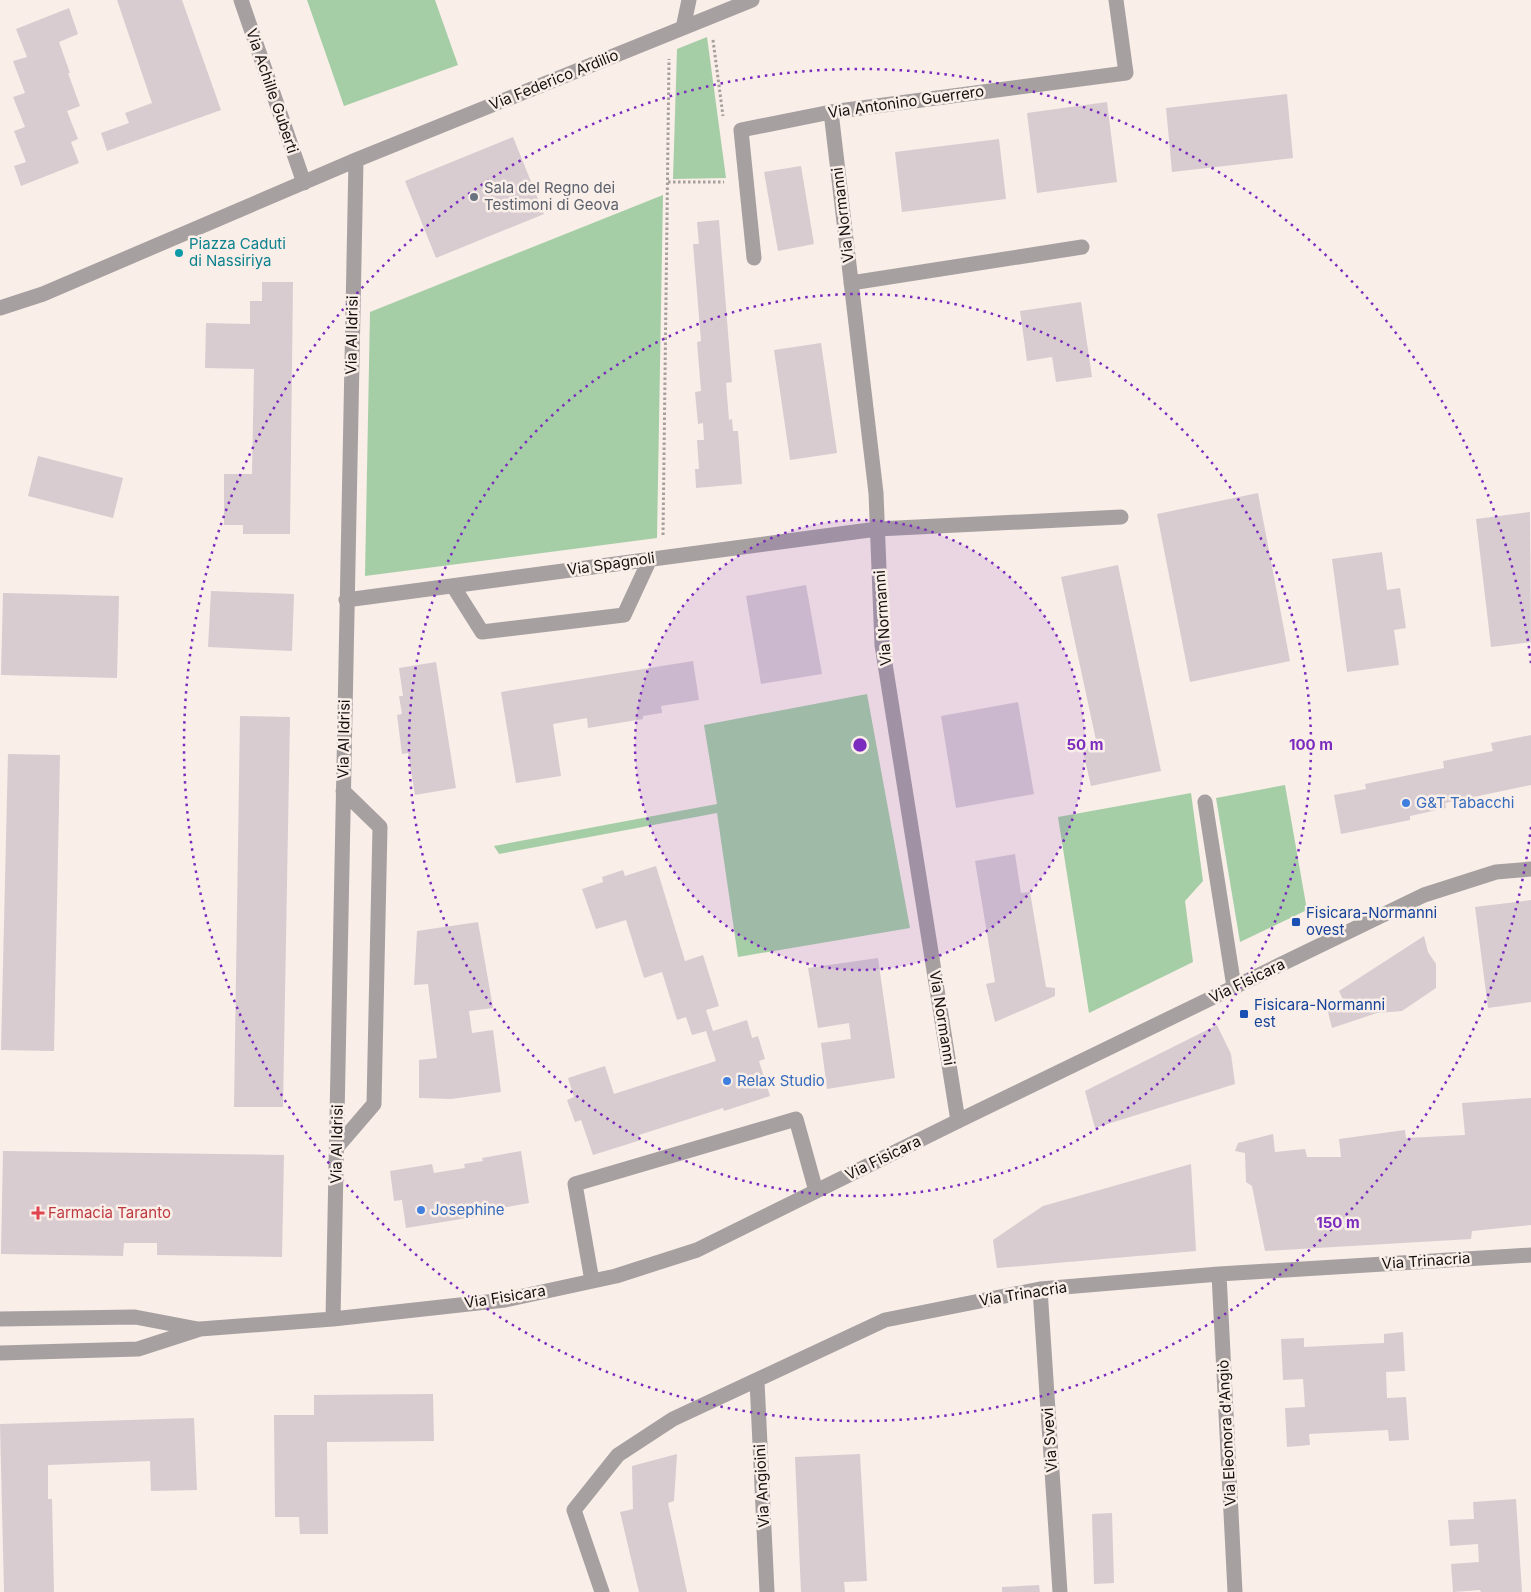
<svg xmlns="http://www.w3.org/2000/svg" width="1531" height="1592" font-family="Inter,sans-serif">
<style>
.green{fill:#a5cea6}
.building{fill:#d8ccd1}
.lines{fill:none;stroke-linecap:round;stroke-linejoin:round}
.path{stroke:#a79f9b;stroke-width:3;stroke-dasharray:2.5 2.5;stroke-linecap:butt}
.minor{stroke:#a6a0a1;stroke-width:15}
.ring{fill:none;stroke:#7b2cbf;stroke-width:2.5;stroke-dasharray:2.5 5}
.worship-dot{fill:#6b7280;stroke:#f9eee8;stroke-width:2}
.culture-dot{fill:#0f9aa8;stroke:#f9eee8;stroke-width:2}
.shop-dot{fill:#3f7fe0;stroke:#f9eee8;stroke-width:2}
.transit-dot{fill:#1a4fb4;stroke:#f9eee8;stroke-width:2}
.health-dot{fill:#e0444e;stroke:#f9eee8;stroke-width:2}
.labels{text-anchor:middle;stroke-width:5;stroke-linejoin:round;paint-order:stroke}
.street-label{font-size:15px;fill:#130f0e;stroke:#f9eee8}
.worship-label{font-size:15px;fill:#5b616d;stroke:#f9eee8;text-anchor:start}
.culture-label{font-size:15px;fill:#0d838f;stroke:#f9eee8;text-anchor:start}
.shop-label{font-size:15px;fill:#366cbe;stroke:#f9eee8;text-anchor:start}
.transit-label{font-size:15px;fill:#164399;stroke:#f9eee8;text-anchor:start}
.health-label{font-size:15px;fill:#be3a42;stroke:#f9eee8;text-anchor:start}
.centre{fill:#7b2cbf;stroke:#f9eee8;stroke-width:2.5}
.ring-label{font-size:15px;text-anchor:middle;font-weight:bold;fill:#7b2cbf;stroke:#f9eee8;stroke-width:5;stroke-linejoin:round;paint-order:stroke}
</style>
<rect width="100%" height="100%" fill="#f9eee8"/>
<path class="green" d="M 307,0 L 435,0 L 458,65 L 344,106 Z
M 707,37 L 726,178 L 673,179 L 677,49 Z
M 663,195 L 657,538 L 365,576 L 370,312 Z
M 867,694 L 910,928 L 738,957 L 717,813 L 499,854 L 494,846 L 717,804 L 704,725 Z
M 1285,785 L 1307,910 L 1240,942 L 1216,798 Z
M 1191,793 L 1203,881 L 1185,901 L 1193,962 L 1089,1013 L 1058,817 Z"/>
<path class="building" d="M 117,0 L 182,0 L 221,110 L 107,151 L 101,133 L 129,123 L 125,113 L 152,103 Z
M 69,8 L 78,34 L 59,42 L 70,73 L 68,73 L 80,106 L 67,111 L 78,139 L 71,142 L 79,163 L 21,186 L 14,166 L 26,162 L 14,131 L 25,127 L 13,97 L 25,93 L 13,61 L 27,57 L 16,29 Z
M 1287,94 L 1293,158 L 1172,172 L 1166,108 Z
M 1107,102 L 1117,182 L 1037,193 L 1027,113 Z
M 513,137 L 544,214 L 436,258 L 405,181 Z
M 999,139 L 1006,199 L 902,212 L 895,152 Z
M 801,166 L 814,244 L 778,251 L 764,172 Z
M 719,220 L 732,382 L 726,383 L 729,420 L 732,419 L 733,431 L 738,431 L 742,484 L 696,488 L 695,469 L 699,469 L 697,440 L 704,440 L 703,423 L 698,424 L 695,392 L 701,391 L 697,342 L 701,341 L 693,244 L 699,244 L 697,222 Z
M 262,282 L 293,282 L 290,534 L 243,534 L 243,525 L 224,525 L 224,474 L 252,474 L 254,369 L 205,368 L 206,323 L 250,324 L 250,301 L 262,301 Z
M 1081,302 L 1092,377 L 1056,382 L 1052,357 L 1027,361 L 1020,311 Z
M 821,343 L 837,453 L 790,460 L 774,350 Z
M 38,456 L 123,478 L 113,518 L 28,496 Z
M 1258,493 L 1290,661 L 1190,682 L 1157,514 Z
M 1530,512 L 1531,642 L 1491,647 L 1476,519 Z
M 1382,552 L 1387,590 L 1400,588 L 1406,628 L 1394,630 L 1399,665 L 1347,672 L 1332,559 Z
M 1118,565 L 1161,771 L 1091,786 L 1082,747 L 1097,745 L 1061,577 Z
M 806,585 L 822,674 L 761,684 L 746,596 Z
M 211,591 L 294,594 L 292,651 L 208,647 Z
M 3,593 L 119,596 L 117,678 L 1,675 Z
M 693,661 L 699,700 L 661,706 L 662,713 L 643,716 L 643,719 L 588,728 L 587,718 L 553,724 L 561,776 L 516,783 L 501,692 Z
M 436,662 L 456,788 L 415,795 L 408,753 L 402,754 L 397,715 L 402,714 L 399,696 L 403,696 L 399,668 Z
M 1018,702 L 1034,794 L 956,808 L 941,716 Z
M 240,716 L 290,717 L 283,1107 L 234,1107 Z
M 1531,735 L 1531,785 L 1445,803 L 1446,808 L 1410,816 L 1410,820 L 1341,834 L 1334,795 L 1366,789 L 1365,784 L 1444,768 L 1443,761 L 1493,751 L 1491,743 Z
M 8,754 L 60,755 L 54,1051 L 1,1050 Z
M 1015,854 L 1021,893 L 1030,892 L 1046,987 L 1055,988 L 1055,996 L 995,1022 L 986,984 L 995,982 L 975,861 Z
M 656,866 L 685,961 L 703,955 L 719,1006 L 706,1010 L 713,1031 L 747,1020 L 752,1038 L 758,1036 L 765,1059 L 759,1061 L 770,1096 L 724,1111 L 723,1108 L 639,1135 L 641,1140 L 593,1155 L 581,1120 L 575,1122 L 567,1100 L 574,1097 L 568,1078 L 605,1066 L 614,1094 L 716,1061 L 706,1031 L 692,1035 L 686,1017 L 677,1020 L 662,972 L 644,978 L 626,920 L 596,929 L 582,889 L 603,882 L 602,877 L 623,870 L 625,876 Z
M 1531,900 L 1531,1002 L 1488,1008 L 1475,907 Z
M 478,922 L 493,1008 L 469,1011 L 472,1033 L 493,1030 L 501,1092 L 451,1099 L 419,1098 L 419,1060 L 437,1058 L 428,984 L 414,985 L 417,931 Z
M 1424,936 L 1428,952 L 1436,964 L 1436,988 L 1402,1011 L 1377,1013 L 1332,1028 L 1327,1008 L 1345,1004 L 1339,991 Z
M 878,958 L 895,1078 L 827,1089 L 821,1043 L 851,1039 L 849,1023 L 818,1028 L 808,968 Z
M 1217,1025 L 1231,1054 L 1235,1084 L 1095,1128 L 1085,1091 Z
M 1531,1098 L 1531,1225 L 1472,1231 L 1471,1239 L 1265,1251 L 1252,1186 L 1246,1182 L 1245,1153 L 1235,1151 L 1238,1143 L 1273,1134 L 1275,1152 L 1305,1149 L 1307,1157 L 1341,1157 L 1339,1139 L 1405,1130 L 1406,1138 L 1465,1135 L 1462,1103 Z
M 3,1151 L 284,1155 L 282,1257 L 157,1255 L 157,1243 L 124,1243 L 123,1256 L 1,1254 Z
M 521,1151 L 529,1203 L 491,1210 L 492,1214 L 406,1228 L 402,1200 L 394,1201 L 390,1171 L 432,1164 L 434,1173 L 465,1168 L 464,1164 L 483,1161 L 482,1158 Z
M 1191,1164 L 1196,1251 L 997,1268 L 993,1240 L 1043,1206 Z
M 1403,1332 L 1405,1371 L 1386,1372 L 1387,1398 L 1406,1397 L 1409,1440 L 1389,1441 L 1388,1430 L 1309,1434 L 1310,1445 L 1287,1447 L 1285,1408 L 1305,1407 L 1303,1379 L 1283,1380 L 1281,1339 L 1304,1338 L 1304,1347 L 1384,1343 L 1384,1334 Z
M 433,1394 L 434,1441 L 327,1442 L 328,1534 L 300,1534 L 299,1517 L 275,1517 L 274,1415 L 314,1415 L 314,1395 Z
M 194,1418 L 197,1490 L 151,1491 L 150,1461 L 48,1465 L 48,1499 L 52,1499 L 54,1592 L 4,1592 L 0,1424 Z
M 677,1454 L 674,1501 L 668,1503 L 687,1592 L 639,1592 L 620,1512 L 633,1509 L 632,1466 Z
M 860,1454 L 867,1581 L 844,1582 L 845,1592 L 801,1592 L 795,1457 Z
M 1516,1499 L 1522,1592 L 1481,1592 L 1480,1590 L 1453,1592 L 1451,1564 L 1479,1562 L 1478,1544 L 1450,1546 L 1448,1520 L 1474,1519 L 1473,1502 Z
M 1112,1513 L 1114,1583 L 1094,1584 L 1092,1514 Z
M 1039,1585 L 1040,1592 L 1002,1592 L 1002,1587 Z"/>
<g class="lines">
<path class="path" d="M 713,40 L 723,116
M 668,182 L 724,182
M 663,535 L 669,59"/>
<path class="minor" d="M 241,0 L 304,183
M 683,28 L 689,0
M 831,112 L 876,493 L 882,645 L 958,1121
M 754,258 L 741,130 L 831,112 L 1126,73 L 1116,0
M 851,283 L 1082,247
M 0,308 L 43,294 L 356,160 L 752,0
M 453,586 L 482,632 L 624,615 L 650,559
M 346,600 L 877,529 L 1121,517
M 1205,802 L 1234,987
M 337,1147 L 374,1104 L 380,827 L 343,791
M 1219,1274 L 1235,1592
M 592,1281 L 575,1184 L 796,1119 L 816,1191
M 1040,1289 L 1060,1592
M 0,1319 L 135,1317 L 198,1329
M 333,1319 L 356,160
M 0,1353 L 138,1349 L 200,1329 L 333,1319 L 505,1300 L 616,1276 L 697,1250 L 958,1121 L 1424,895 L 1496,872 L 1531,869
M 757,1381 L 767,1592
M 602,1592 L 574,1510 L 618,1455 L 673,1419 L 885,1320 L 1040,1289 L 1219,1274 L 1531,1255"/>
</g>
<circle cx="860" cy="745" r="225" fill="#7b2cbf" fill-opacity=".12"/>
<g class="ring">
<circle cx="860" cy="745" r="225"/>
<circle cx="860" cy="745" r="451"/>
<path d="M1531 827A676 676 0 1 1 1531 663"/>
</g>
<circle class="worship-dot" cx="474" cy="197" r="5"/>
<circle class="culture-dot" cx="179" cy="253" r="5"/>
<g class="shop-dot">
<circle cx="1406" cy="803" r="5"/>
<circle cx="727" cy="1081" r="5"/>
<circle cx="421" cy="1210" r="5"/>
</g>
<g class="transit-dot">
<rect x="1291" y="917" width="10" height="10" rx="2.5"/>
<rect x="1239" y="1009" width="10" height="10" rx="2.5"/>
</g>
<path class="health-dot" d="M35.5 1205.5h5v5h5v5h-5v5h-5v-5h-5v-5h5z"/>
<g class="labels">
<g class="street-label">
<text transform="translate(554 80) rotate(-22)" y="5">Via Federico Ardilio</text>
<text transform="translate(272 91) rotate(71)" y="5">Via Achille Guberti</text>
<text transform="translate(906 102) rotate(-8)" y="5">Via Antonino Guerrero</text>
<text transform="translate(843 215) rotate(-97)" y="5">Via Normanni</text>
<text transform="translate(352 335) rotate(-89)" y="5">Via Al Idrisi</text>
<text transform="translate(611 564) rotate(-8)" y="5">Via Spagnoli</text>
<text transform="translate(883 618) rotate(-94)" y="5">Via Normanni</text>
<text transform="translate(344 739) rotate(-89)" y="5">Via Al Idrisi</text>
<text transform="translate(1247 981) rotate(-26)" y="5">Via Fisicara</text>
<text transform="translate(942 1018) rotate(81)" y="5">Via Normanni</text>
<text transform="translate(337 1144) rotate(-89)" y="5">Via Al Idrisi</text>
<text transform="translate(883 1158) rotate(-26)" y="5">Via Fisicara</text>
<text transform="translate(1426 1261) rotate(-4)" y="5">Via Trinacria</text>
<text transform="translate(1023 1294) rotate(-9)" y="5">Via Trinacria</text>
<text transform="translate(505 1297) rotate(-9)" y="5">Via Fisicara</text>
<text transform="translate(1227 1433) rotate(-93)" y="5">Via Eleonora d'Angiò</text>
<text transform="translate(1050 1440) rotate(-94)" y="5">Via Svevi</text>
<text transform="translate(762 1486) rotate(-93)" y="5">Via Angioini</text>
</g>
<g class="worship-label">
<text x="484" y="193">Sala del Regno dei<tspan x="484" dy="17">Testimoni di Geova</tspan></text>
</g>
<g class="culture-label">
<text x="189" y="249">Piazza Caduti<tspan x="189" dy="17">di Nassiriya</tspan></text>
</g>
<g class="shop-label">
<text x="1416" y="808">G&amp;T Tabacchi</text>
<text x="737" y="1086">Relax Studio</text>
<text x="431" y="1215">Josephine</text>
</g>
<g class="transit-label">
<text x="1306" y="918">Fisicara-Normanni<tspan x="1306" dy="17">ovest</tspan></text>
<text x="1254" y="1010">Fisicara-Normanni<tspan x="1254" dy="17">est</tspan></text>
</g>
<g class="health-label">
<text x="48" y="1218">Farmacia Taranto</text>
</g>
</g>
<circle cx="860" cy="745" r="8" class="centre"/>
<g class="ring-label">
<text x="1085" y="750">50 m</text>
<text x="1311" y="750">100 m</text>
<text x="1338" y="1228">150 m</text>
</g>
</svg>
